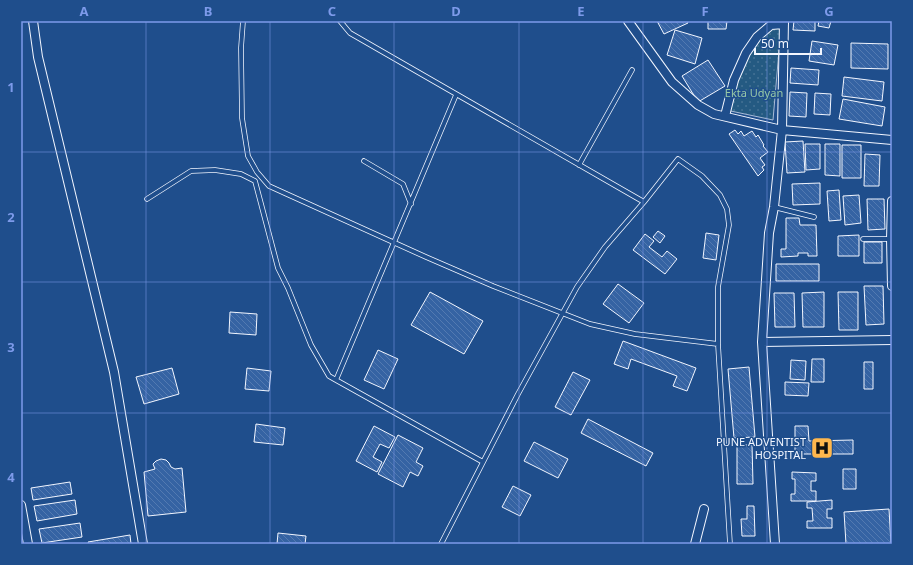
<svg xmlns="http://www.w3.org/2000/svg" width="913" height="565" font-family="'Noto Sans',sans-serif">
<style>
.grass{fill:url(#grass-dots);stroke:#a8bbd7}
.building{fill:url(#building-back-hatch);stroke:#f2f6ff}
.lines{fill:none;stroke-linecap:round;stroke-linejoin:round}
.service-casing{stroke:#f2f6ff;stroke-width:5.5}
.minor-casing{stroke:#f2f6ff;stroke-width:10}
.service{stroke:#1f4e8c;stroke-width:4}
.minor{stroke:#1f4e8c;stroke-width:8}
.grid{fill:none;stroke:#7d9aea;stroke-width:1;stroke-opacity:0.55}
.labels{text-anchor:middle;stroke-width:3;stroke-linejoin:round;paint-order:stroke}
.park-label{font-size:11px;fill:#97c8a6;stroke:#1f4e8c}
.poi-label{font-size:11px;fill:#f2f6ff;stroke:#1f4e8c;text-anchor:end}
.neatline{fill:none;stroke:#7d9aea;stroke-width:1.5}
.grid-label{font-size:13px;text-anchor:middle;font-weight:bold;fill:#7d9aea}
</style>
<defs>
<pattern id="grass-dots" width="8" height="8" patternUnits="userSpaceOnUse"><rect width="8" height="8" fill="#245a82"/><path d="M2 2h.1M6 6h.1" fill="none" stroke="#447295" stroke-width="1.8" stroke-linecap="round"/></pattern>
<pattern id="building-back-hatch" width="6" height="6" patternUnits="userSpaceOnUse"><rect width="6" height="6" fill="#3563a3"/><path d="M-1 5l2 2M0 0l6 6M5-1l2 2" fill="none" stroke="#537ab1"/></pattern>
</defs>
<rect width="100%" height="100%" fill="#1f4e8c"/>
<path class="grass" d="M 779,22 L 780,39 L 773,120 L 726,110 L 749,49 Z"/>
<path class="building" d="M 657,21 L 687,21 L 688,23 L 664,34 Z
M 708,21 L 727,21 L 726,29 L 708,29 Z
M 794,21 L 815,21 L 815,31 L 793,30 Z
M 819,21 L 831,21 L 829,28 L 818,26 Z
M 675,30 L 702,38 L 695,64 L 667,55 Z
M 812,41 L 838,45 L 834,65 L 809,61 Z
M 851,43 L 888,44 L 888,69 L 851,68 Z
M 708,60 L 725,86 L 698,102 L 682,76 Z
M 791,68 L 819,70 L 818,85 L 790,83 Z
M 844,77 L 884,82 L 882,101 L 842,96 Z
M 790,92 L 807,93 L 806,117 L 789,116 Z
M 815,93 L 831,94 L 830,115 L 814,114 Z
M 843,99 L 885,107 L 882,126 L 839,119 Z
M 735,130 L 738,134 L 741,131 L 744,136 L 752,131 L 756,137 L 758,135 L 764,145 L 763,146 L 768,152 L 760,158 L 765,165 L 762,167 L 764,170 L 758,176 L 729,134 Z
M 803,141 L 805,172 L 787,173 L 785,142 Z
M 805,144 L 820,144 L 820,169 L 806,170 Z
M 825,144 L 840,144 L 840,176 L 825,175 Z
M 842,145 L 861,145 L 861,178 L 842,178 Z
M 865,154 L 880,155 L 879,186 L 864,186 Z
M 820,183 L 820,204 L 793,205 L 792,184 Z
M 839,190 L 841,220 L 829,221 L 827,191 Z
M 859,195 L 861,223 L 845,225 L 843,196 Z
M 867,199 L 884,199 L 885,229 L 868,230 Z
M 786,218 L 799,218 L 800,225 L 816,225 L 817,256 L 808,256 L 808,253 L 798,253 L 798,256 L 781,257 L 781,249 L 786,249 Z
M 658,231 L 665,236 L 660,243 L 653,237 Z
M 706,233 L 719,235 L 716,260 L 703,258 Z
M 645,234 L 654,241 L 649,247 L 662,257 L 667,251 L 677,259 L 665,274 L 633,250 Z
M 859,235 L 859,256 L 838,256 L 838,236 Z
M 864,242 L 882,242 L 882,263 L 864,263 Z
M 776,264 L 819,264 L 819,281 L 776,281 Z
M 618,284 L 644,303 L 629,323 L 603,304 Z
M 864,286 L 883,286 L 884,324 L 866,325 Z
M 430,292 L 483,321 L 464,354 L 411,325 Z
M 824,292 L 824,327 L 803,327 L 802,293 Z
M 838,292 L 858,292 L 858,330 L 839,330 Z
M 774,293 L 794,293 L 795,327 L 775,327 Z
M 230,312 L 257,314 L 256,335 L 229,333 Z
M 623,341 L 696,368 L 687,391 L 673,386 L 677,376 L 631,359 L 628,369 L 614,364 Z
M 378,350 L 398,359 L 384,389 L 364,380 Z
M 812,359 L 824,359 L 824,382 L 811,382 Z
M 791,360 L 806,361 L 805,380 L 790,379 Z
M 864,362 L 873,362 L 873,389 L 864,389 Z
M 749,367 L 755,437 L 734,438 L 728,369 Z
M 172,368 L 179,394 L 144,404 L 136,377 Z
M 247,368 L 271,371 L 269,391 L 245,389 Z
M 573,372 L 590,380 L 571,415 L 555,407 Z
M 785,382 L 809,383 L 808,396 L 785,395 Z
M 588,419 L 653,453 L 646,466 L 581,433 Z
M 256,424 L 285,428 L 283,445 L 254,442 Z
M 374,426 L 395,437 L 389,448 L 380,444 L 373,457 L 382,462 L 377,472 L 356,461 Z
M 795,426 L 808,426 L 809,441 L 853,440 L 853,454 L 795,454 Z
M 398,435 L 423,448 L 416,462 L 423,466 L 418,476 L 410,472 L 403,487 L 378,474 Z
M 534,442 L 568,459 L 558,478 L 524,461 Z
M 737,445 L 752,445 L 753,484 L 737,484 Z
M 161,459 L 166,460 L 169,463 L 171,467 L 175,469 L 182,468 L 186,512 L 148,516 L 144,472 L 155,469 L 153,464 L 156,461 Z
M 843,469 L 856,469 L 856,489 L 843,489 Z
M 792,472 L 816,473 L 816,481 L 811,481 L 811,491 L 816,491 L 816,501 L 791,501 L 791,494 L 795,494 L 795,479 L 792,479 Z
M 70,482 L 72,494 L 33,500 L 31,488 Z
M 513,486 L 531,495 L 520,516 L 502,507 Z
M 75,500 L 77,514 L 37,521 L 34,506 Z
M 832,500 L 832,509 L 827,509 L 827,518 L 832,518 L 832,528 L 807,528 L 807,521 L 813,521 L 812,508 L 807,508 L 807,502 Z
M 747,506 L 754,506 L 755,536 L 742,536 L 741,519 L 747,519 Z
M 889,509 L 891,544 L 846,544 L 844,512 Z
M 80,523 L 82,537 L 42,543 L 39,529 Z
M 278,533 L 306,536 L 305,544 L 277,544 Z
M 130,535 L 131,544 L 89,544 L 88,542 Z"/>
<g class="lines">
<g class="service-casing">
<path id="service" d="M 243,21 L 241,48 L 242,118 L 248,156 L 257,172 L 269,186 L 426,257 L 493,286 L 590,324 L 635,334 L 718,344
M 340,21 L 350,33 L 644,202
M 456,95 L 336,380 L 483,462
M 364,161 L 403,184 L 411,204
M 579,165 L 632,70
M 147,199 L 191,171 L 215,170 L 241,174 L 255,181 L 278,268 L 288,288 L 311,345 L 329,376 L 336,380
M 774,207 L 814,217
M 863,239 L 891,239
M 441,544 L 518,394 L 577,287 L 605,247 L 644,202 L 678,159 L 702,176 L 720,195 L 727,209 L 729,225 L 718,287 L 718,344 L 730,544"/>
</g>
<g class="minor-casing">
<path id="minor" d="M 33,21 L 38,57 L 114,372 L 143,544
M 628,21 L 672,82 L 698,105 L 714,114 L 782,130 L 892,140
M 725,116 L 734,80 L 746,53 L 757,37 L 771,25 L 784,24
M 892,201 L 891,239 L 892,286
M 762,342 L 892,340
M 21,505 L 28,544
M 695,544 L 704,509
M 775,544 L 762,342 L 769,233 L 774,207 L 782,130 L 784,21"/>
</g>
<use href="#service" class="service"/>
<use href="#minor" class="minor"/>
</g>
<path class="grid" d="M 146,21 L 146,544M 270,21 L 270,544M 394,21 L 394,544M 519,21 L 519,544M 643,21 L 643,544M 767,21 L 767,544M 21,152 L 892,152M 21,282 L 892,282M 21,413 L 892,413"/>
<defs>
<g id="hospital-square" transform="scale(1.15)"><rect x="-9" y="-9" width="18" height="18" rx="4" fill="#ffb74d" stroke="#1f4e8c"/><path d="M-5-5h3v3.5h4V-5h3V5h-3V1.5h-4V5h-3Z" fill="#111"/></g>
</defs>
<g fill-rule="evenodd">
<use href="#hospital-square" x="822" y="448"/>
</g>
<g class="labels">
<g class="park-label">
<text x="754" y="97">Ekta Udyan</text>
</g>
<g class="poi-label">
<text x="806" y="446">PUNE ADVENTIST<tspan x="806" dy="13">HOSPITAL</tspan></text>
</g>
</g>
<rect width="913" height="565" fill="none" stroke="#1f4e8c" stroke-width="44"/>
<path d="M755 48v6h66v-6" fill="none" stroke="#f2f6ff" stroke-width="2"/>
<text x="761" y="48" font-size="12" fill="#f2f6ff" stroke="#1f4e8c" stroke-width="3" paint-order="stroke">50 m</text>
<rect x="22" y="22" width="869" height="521" class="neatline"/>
<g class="grid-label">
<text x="84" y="16">A</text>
<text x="208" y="16">B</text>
<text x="332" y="16">C</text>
<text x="456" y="16">D</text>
<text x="581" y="16">E</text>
<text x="705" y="16">F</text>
<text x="829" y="16">G</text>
<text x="11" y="92">1</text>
<text x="11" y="222">2</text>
<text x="11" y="352">3</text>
<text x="11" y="482">4</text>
</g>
</svg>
